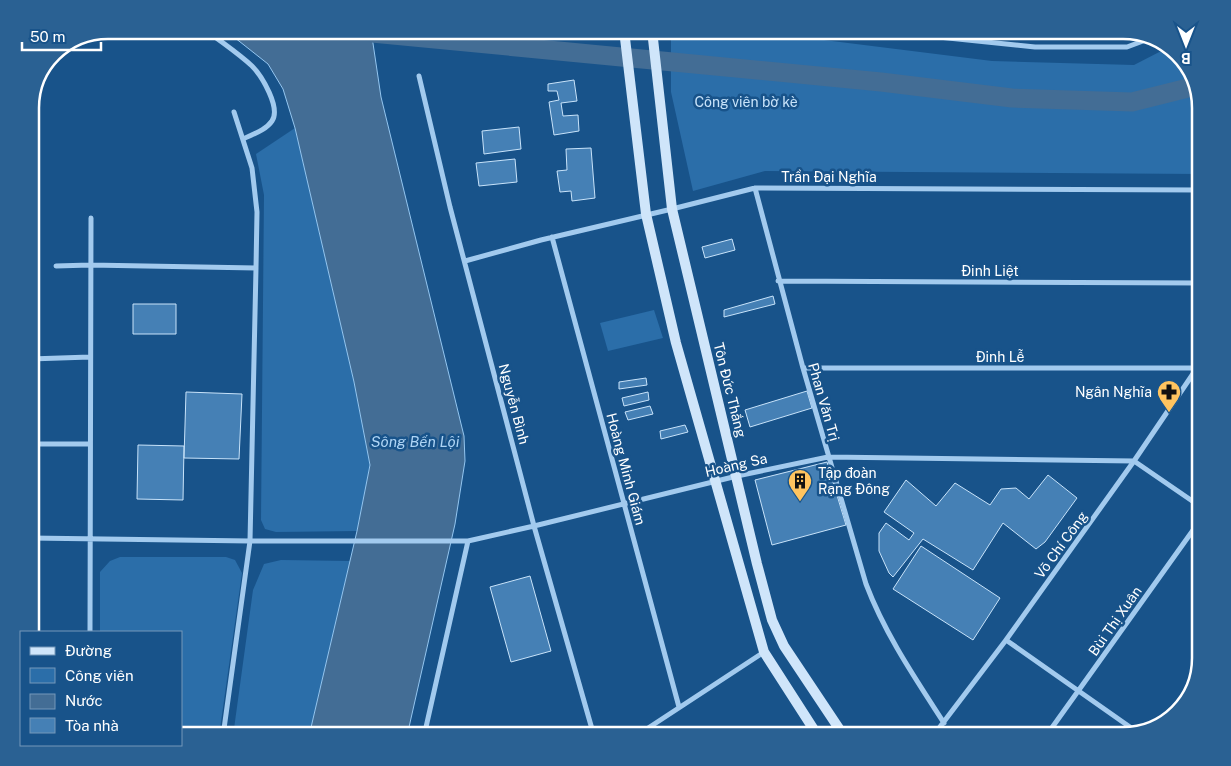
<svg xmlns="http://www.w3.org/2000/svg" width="1231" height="766" font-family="'Public Sans',sans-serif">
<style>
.green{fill:#2b6ea9}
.water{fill:#436d95;stroke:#94c6f0}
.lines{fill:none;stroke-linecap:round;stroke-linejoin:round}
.river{stroke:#436d95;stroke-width:19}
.building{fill:#4580b5;stroke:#c8e3fa}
.street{stroke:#a2caee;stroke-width:5}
.secondary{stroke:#cfe5fa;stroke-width:10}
.labels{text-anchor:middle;stroke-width:5;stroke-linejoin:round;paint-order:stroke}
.park-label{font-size:14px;fill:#c8e3fa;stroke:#18538a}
.street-label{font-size:14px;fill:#fff;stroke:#18538a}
.poi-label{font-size:14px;fill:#fff;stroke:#18538a;text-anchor:end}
.water-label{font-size:15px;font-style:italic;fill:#aed4f5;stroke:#18538a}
.rim{fill:none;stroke:#fff;stroke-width:2.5}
</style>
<rect width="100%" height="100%" fill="#18538a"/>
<path class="green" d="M 671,30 L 745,30 L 992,61 L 1134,65 L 1169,47 L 1190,69 L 1201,103 L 1201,174 L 765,171 L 693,191 L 671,92 Z
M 295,128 L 354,382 L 370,465 L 357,531 L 276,532 L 265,529 L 261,520 L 264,195 L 256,154 Z
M 654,310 L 663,338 L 608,351 L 600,323 Z
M 120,557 L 226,557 L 235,560 L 242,573 L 219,736 L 181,736 L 181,632 L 100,632 L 100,572 L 110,561 Z
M 281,560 L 350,561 L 309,736 L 233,736 L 253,590 L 264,564 Z"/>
<path class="water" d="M 225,30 L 371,30 L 381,97 L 464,436 L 465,461 L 455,524 L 407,736 L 309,736 L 357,531 L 370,465 L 354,382 L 295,128 L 283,89 L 268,64 Z"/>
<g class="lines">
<path class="river" d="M 372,33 L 881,82 L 1012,98 L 1132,102 L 1196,86"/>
</g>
<path class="building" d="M 574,80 L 577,101 L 561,103 L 563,116 L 578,115 L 579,131 L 554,135 L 549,102 L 559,100 L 557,91 L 548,91 L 548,84 Z
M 519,127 L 521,149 L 484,154 L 482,131 Z
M 591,148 L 595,198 L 572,201 L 571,191 L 560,192 L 557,171 L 567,170 L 566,149 Z
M 515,159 L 517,182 L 479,186 L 476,163 Z
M 732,239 L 735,250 L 705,258 L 702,247 Z
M 773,296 L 775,304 L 724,317 L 724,310 Z
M 133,304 L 176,304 L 176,334 L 133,334 Z
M 646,378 L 647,385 L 619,389 L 619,382 Z
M 807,391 L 812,408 L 750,427 L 745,410 Z
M 186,392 L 242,394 L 239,459 L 184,458 Z
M 648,392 L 649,400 L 624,406 L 622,398 Z
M 650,406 L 653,414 L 628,420 L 625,412 Z
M 685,425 L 688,432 L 661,439 L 660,431 Z
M 138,445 L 184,446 L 183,500 L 137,499 Z
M 827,462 L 846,525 L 772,545 L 755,480 Z
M 1048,475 L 1077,498 L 1045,542 L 1036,549 L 1003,523 L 973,570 L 923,539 L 893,577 L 889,573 L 879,551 L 879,533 L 886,523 L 909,540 L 914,533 L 884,512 L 906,480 L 936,506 L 955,483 L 990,505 L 1001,489 L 1016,488 L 1029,499 Z
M 921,546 L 1000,598 L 973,640 L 893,589 Z
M 530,576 L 551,651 L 511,662 L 490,587 Z"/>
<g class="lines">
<path class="street" d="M 206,30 C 221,42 238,53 252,66 C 262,76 281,108 272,121 C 266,130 253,134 243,139
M 871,30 L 1035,47 L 1127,47 L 1151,38
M 419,76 L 450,207 L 534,526 L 594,736
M 234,112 L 252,168 L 257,212 L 256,268
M 755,188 L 803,368 L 866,584 C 885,634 915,678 944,723
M 552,237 L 679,707
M 465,261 L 541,240 L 672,209 L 755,188 L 1201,190
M 56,266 L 90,265 L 256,268 L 250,541 L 223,736
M 778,281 L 1201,283
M 30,359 L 90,357
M 803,368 L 1197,368
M 30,444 L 90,444
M 30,538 L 250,541 L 468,541
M 90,632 L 91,218
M 1006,640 L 1137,732
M 424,736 L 468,541 L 534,526 L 737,476 L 828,457 L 1134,461 L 1201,507
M 636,736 L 764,652
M 933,736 L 1006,640 L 1134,461 L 1201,362
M 1046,736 L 1201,519"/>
<path class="secondary" d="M 624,30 L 646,214 L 676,343 L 764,652 L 818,736
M 652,30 L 672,209 L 757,564 L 772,620 L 784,646 L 844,736"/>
</g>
<defs>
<g id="pharmacy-pin" transform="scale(1.25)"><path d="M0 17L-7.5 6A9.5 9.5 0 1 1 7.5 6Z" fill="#ffc45f" stroke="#18538a"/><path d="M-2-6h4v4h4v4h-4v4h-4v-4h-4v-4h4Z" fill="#111"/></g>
<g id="building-pin" transform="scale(1.25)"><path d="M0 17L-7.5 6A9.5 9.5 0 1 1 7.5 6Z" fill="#ffc45f" stroke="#18538a"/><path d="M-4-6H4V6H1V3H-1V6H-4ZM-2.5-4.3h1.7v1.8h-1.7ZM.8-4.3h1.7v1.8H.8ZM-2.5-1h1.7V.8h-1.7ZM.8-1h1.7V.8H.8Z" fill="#111"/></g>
</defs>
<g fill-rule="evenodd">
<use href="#pharmacy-pin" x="1169" y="392"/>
<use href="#building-pin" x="800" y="481"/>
</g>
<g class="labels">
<g class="park-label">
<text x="746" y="107">Công viên bờ kè</text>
</g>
<g class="street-label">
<text x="829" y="182">Trần Đại Nghĩa</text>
<text x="990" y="276">Đinh Liệt</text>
<text x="1000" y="362">Đinh Lễ</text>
<text transform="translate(730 390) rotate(76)" y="5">Tôn Đức Thắng</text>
<text transform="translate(824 402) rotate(74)" y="5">Phan Văn Trị</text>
<text transform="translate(514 404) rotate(75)" y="5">Nguyễn Bình</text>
<text transform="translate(736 465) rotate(-13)" y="5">Hoàng Sa</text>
<text transform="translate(626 469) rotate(75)" y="5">Hoàng Minh Giám</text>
<text transform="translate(1061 545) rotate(-54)" y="5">Võ Chí Công</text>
<text transform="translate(1115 621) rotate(-55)" y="5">Bùi Thị Xuân</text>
</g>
<g class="poi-label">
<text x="1152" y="397">Ngân Nghĩa</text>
<text x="818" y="478" text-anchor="start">Tập đoàn<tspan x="818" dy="16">Rạng Đông</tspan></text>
</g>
<g class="water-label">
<text x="415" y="447">Sông Bến Lội</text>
</g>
</g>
<path d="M0 0H1231V766H0ZM108 39H1123A69 69 0 0 1 1192 108V658A69 69 0 0 1 1123 727H108A69 69 0 0 1 39 658V108A69 69 0 0 1 108 39Z" fill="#2a6193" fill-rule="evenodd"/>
<path class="rim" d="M108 39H1123A69 69 0 0 1 1192 108V658A69 69 0 0 1 1123 727H108A69 69 0 0 1 39 658V108A69 69 0 0 1 108 39Z"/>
<rect x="20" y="631" width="162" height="115" fill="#18538a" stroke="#7498b9"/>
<rect x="30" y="647" width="25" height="8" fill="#cfe5fa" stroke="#7498b9"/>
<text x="65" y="656" font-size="15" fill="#ffffff">Đường</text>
<rect x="30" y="668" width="25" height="15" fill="#2b6ea9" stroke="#7498b9"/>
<text x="65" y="681" font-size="15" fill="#ffffff">Công viên</text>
<rect x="30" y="694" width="25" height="15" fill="#436d95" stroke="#7498b9"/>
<text x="65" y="706" font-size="15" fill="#ffffff">Nước</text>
<rect x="30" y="718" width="25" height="15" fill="#4580b5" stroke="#7498b9"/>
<text x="65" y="731" font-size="15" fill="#ffffff">Tòa nhà</text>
<g transform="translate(1186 45) rotate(180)" stroke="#18538a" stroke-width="4" paint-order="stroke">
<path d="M0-4L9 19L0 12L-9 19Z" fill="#ffffff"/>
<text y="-8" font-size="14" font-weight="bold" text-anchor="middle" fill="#ffffff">B</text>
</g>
<path d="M22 42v8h79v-8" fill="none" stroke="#ffffff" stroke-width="2.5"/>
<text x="30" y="42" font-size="15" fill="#ffffff" stroke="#18538a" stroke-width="4" paint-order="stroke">50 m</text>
</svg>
